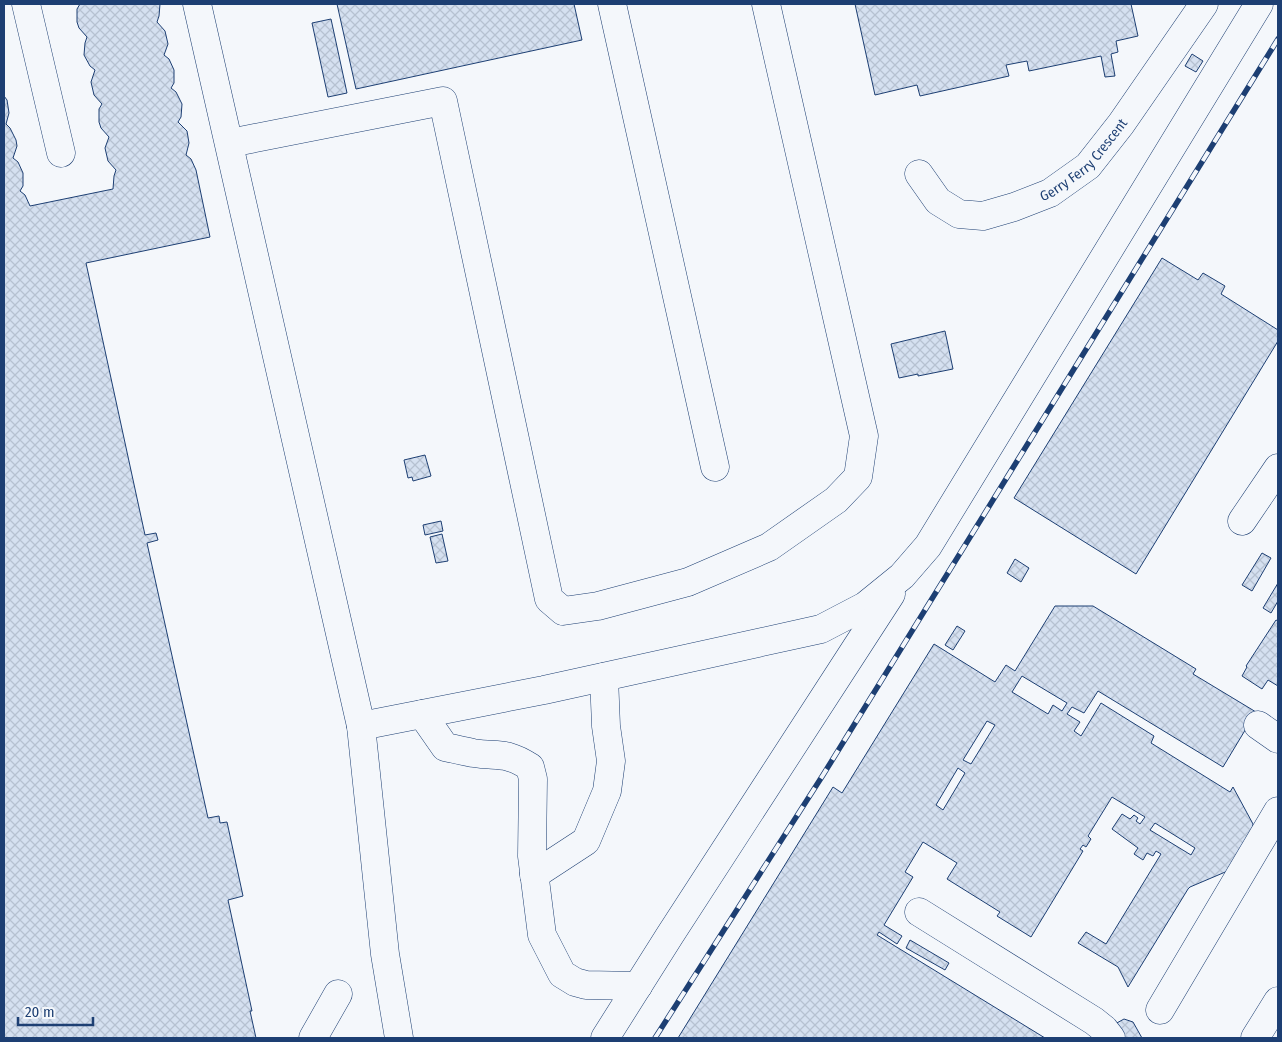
<svg xmlns="http://www.w3.org/2000/svg" width="1282" height="1042" font-family="'Fira Sans Condensed',sans-serif">
<style>
.building{fill:url(#building-cross-hatch);stroke:#1d3f73;fill-rule:evenodd}
.lines{fill:none;stroke-linecap:round;stroke-linejoin:round}
.minor-casing{stroke:#1d3f73;stroke-width:29}
.minor{stroke:#f4f7fb;stroke-width:28}
.rail-casing{stroke:#1d3f73;stroke-width:5.5}
.rail{stroke:#f4f7fb;stroke-width:4;stroke-dasharray:11;stroke-linecap:butt}
.labels{text-anchor:middle;stroke-width:4;stroke-linejoin:round;paint-order:stroke}
.street-label{font-size:14px;fill:#1d3f73;stroke:#f4f7fb}
</style>
<defs>
<pattern id="building-cross-hatch" width="8" height="8" patternUnits="userSpaceOnUse" patternTransform="scale(1.25)"><rect width="8" height="8" fill="#d5e0f0"/><path d="M0 0l8 8M0 8l8-8" fill="none" stroke="#b6c1d1"/></pattern>
</defs>
<rect width="100%" height="100%" fill="#f4f7fb"/>
<path class="building" d="M 80,4 L 160,4 L 159,16 L 157,22 L 165,31 L 168,44 L 164,55 L 169,59 L 174,70 L 174,83 L 171,88 L 176,92 L 182,104 L 181,117 L 178,122 L 187,131 L 189,143 L 186,155 L 191,159 L 196,170 L 210,237 L 86,263 L 145,535 L 156,533 L 158,540 L 147,543 L 208,818 L 219,816 L 220,823 L 227,822 L 243,896 L 228,900 L 252,1011 L 250,1011 L 256,1038 L 4,1038 L 4,96 L 7,100 L 9,113 L 6,124 L 10,128 L 16,140 L 17,146 L 13,158 L 18,162 L 23,173 L 23,186 L 20,191 L 25,195 L 30,206 L 113,189 L 114,176 L 116,170 L 108,161 L 105,148 L 109,137 L 101,128 L 99,122 L 99,109 L 102,104 L 94,95 L 91,82 L 95,70 L 90,66 L 84,55 L 85,43 L 87,37 L 79,28 L 77,22 L 77,9 Z
M 337,4 L 574,4 L 582,40 L 356,89 Z
M 855,4 L 1131,4 L 1138,36 L 1116,41 L 1118,52 L 1111,54 L 1115,76 L 1105,77 L 1101,56 L 1029,71 L 1027,61 L 1006,65 L 1009,76 L 920,96 L 917,85 L 875,95 Z
M 331,19 L 347,93 L 328,97 L 312,23 Z
M 1192,54 L 1203,61 L 1196,72 L 1185,66 Z
M 1162,258 L 1198,280 L 1203,273 L 1225,286 L 1221,294 L 1278,330 L 1278,341 L 1136,574 L 1014,498 Z
M 945,331 L 953,369 L 918,376 L 918,374 L 899,378 L 891,344 Z
M 425,455 L 431,476 L 413,481 L 412,477 L 408,478 L 404,460 Z
M 441,521 L 443,531 L 425,535 L 423,525 Z
M 442,534 L 448,561 L 436,563 L 430,537 Z
M 1262,553 L 1271,558 L 1252,591 L 1242,585 Z
M 1015,559 L 1029,568 L 1021,582 L 1007,573 Z
M 1278,583 L 1278,601 L 1271,613 L 1263,608 Z
M 1055,606 L 1093,606 L 1196,669 L 1193,674 L 1256,712 L 1223,767 L 1098,691 L 1084,713 L 1072,707 L 1067,714 L 1080,722 L 1074,731 L 1081,736 L 1101,703 L 1154,736 L 1151,743 L 1230,792 L 1233,787 L 1253,824 L 1252,831 L 1230,870 L 1190,887 L 1188,889 L 1128,987 L 1118,967 L 1078,943 L 1086,932 L 1106,944 L 1161,854 L 1156,851 L 1153,856 L 1147,853 L 1143,860 L 1134,854 L 1138,848 L 1112,829 L 1122,814 L 1130,819 L 1134,815 L 1138,818 L 1136,821 L 1140,824 L 1145,817 L 1112,797 L 1088,836 L 1091,839 L 1086,847 L 1083,845 L 1080,849 L 1083,851 L 1031,937 L 997,916 L 1000,912 L 947,879 L 957,863 L 923,842 L 905,872 L 913,877 L 884,925 L 902,936 L 897,944 L 879,932 L 877,935 L 1045,1038 L 678,1038 L 833,787 L 842,793 L 934,644 L 995,682 L 1006,665 L 1015,671 ZM 1022,676 L 1067,703 L 1062,711 L 1053,705 L 1048,714 L 1012,692 ZM 987,721 L 995,725 L 971,764 L 963,760 ZM 958,768 L 965,773 L 943,810 L 936,805 ZM 1155,823 L 1195,848 L 1191,855 L 1150,830 Z
M 1276,620 L 1278,621 L 1278,686 L 1268,680 L 1262,689 L 1242,676 L 1247,667 L 1246,666 Z
M 957,626 L 965,631 L 953,650 L 945,645 Z
M 910,940 L 949,963 L 945,970 L 906,948 Z
M 1124,1019 L 1133,1022 L 1142,1038 L 1117,1038 L 1115,1024 Z"/>
<g class="lines">
<g class="minor-casing">
<g id="minor">
<path d="M 26,4 L 61,153"/>
<path d="M 197,4 L 361,726 L 385,954 L 399,1038"/>
<path d="M 612,4 L 715,467"/>
<path d="M 230,143 L 443,101 L 549,599 L 563,611 L 598,606 L 688,582 L 769,547 L 836,500 L 858,477 L 864,436 L 766,4"/>
<path id="s1" d="M 919,174 L 938,201 L 959,214 L 983,216 L 1014,207 L 1050,193 L 1088,166 L 1121,124 L 1204,4"/>
<path d="M 1242,521 L 1278,468"/>
<path d="M 422,714 L 445,747 C 454,749 463,751 473,753 C 499,757 505,751 530,767 L 533,779 L 532,856 L 542,935 L 562,974 L 575,982 L 586,985 L 638,986"/>
<path d="M 1258,725 L 1278,739"/>
<path d="M 361,726 L 544,690 L 821,629 L 865,606 L 902,576 L 928,546 L 1259,4"/>
<path d="M 534,875 L 586,841 L 607,791 L 611,761 L 606,726 L 604,677"/>
<path d="M 919,912 L 1094,1021 L 1104,1029 L 1111,1038"/>
<path d="M 1160,1010 L 1278,811"/>
<path d="M 313,1038 L 338,994"/>
<path d="M 605,1038 L 670,935 L 891,594"/>
<path d="M 1255,1038 L 1278,1001"/>
</g>
</g>
<use href="#minor" class="minor"/>
<g class="rail-casing">
<path id="rail" d="M 655,1038 L 823,775 L 1278,39"/>
</g>
<use href="#rail" class="rail"/>
</g>
<g class="labels">
<g class="street-label">
<text dy="5" stroke="none"><textPath href="#s1" startOffset="200">Gerry Ferry Crescent</textPath></text>
</g>
</g>
<rect width="1282" height="1042" fill="none" stroke="#1d3f73" stroke-width="10"/>
<path d="M18 1017v8h75v-8" fill="none" stroke="#1d3f73" stroke-width="2.5"/>
<text x="25" y="1017" font-size="15" fill="#1d3f73" stroke="#f4f7fb" stroke-width="4" paint-order="stroke">20 m</text>
</svg>
